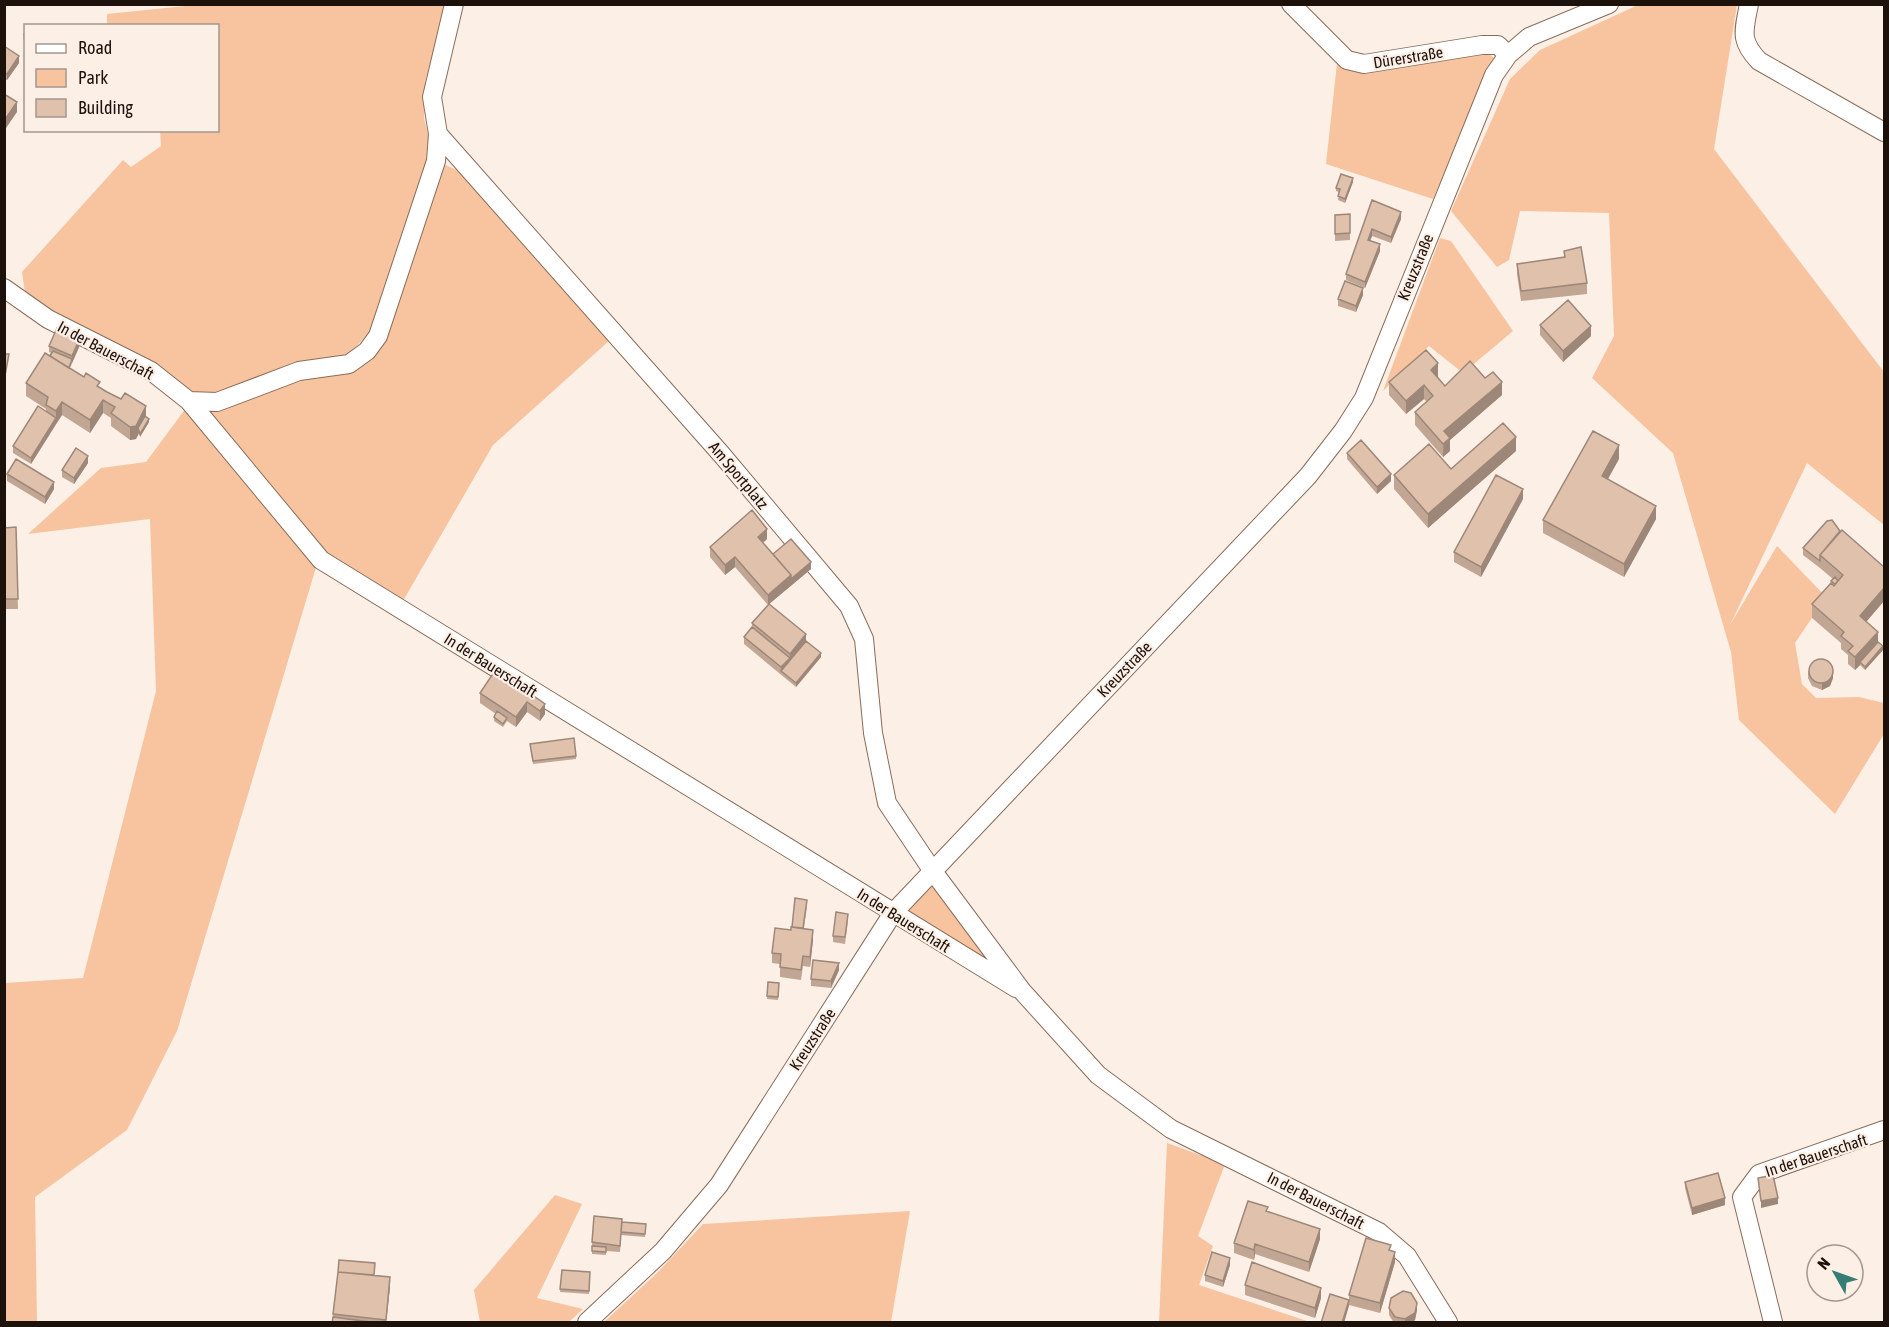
<svg xmlns="http://www.w3.org/2000/svg" width="1889" height="1327" font-family="'Asap Condensed',sans-serif">
<style>
.green{fill:#f7c49f}
.lines{fill:none;stroke-linecap:round;stroke-linejoin:round}
.minor-casing{stroke:#896d5a;stroke-width:20}
.minor{stroke:#fff;stroke-width:18}
.wall{fill:#c1a694}
.shaded-wall{fill:#9d8778}
.building{fill:#e0c1ac;stroke:#9d8778;stroke-width:1.5}
.labels{text-anchor:middle;stroke-width:4.5;stroke-linejoin:round;paint-order:stroke}
.street-label{font-size:16px;fill:#1d120b;stroke:#fcefe6}
</style>
<rect width="100%" height="100%" fill="#fcefe6"/>
<path class="green" d="M 205,4 L 446,5 L 425,82 L 424,118 L 430,142 L 427,171 L 372,328 L 348,357 L 220,395 L 194,395 L 160,369 L 49,309 L 25,293 L 22,272 L 123,160 L 131,167 L 161,146 L 160,131 L 218,130 L 218,26 L 107,25 L 107,14 Z
M 1638,5 L 1737,5 L 1714,149 L 1884,372 L 1884,525 L 1807,463 L 1730,625 L 1777,546 L 1826,597 L 1795,643 L 1802,684 L 1816,698 L 1859,697 L 1884,703 L 1884,734 L 1835,814 L 1739,720 L 1731,652 L 1673,453 L 1592,378 L 1614,336 L 1609,213 L 1520,211 L 1509,260 L 1497,267 L 1451,211 L 1510,79 L 1540,50 Z
M 1484,50 L 1494,58 L 1433,199 L 1326,164 L 1337,63 L 1367,68 Z
M 445,165 L 460,171 L 610,340 L 493,445 L 403,601 L 326,556 L 207,413 C 270,393 327,367 386,339 Z
M 1440,238 L 1451,241 L 1513,331 L 1463,373 L 1429,346 L 1383,391 Z
M 186,408 L 317,564 L 177,1031 L 127,1130 L 35,1197 L 37,1322 L 5,1322 L 5,983 L 83,978 L 156,691 L 150,519 L 28,534 L 101,468 L 146,462 Z
M 933,884 L 995,964 L 992,968 L 906,912 Z
M 1167,1143 L 1225,1164 L 1198,1236 L 1213,1246 L 1199,1285 L 1310,1322 L 1159,1322 Z
M 555,1195 L 582,1204 L 537,1298 L 583,1309 L 569,1322 L 480,1322 L 474,1290 Z
M 910,1211 L 891,1322 L 604,1322 L 658,1272 L 703,1224 Z"/>
<g class="lines">
<g class="minor-casing">
<path id="minor" d="M 1291,4 L 1347,60 L 1364,64 L 1482,45 L 1498,45 L 1508,55
M 1749,4 C 1744,31 1739,40 1759,61 L 1884,132
M 438,134 L 722,455 L 849,606 L 864,639 L 873,733 L 887,803 L 932,870 L 1022,991 L 1098,1075 L 1171,1129 L 1379,1232 L 1407,1256 L 1448,1322
M 4,288 L 48,319 L 151,371 L 189,401 L 321,560 L 1016,988
M 189,401 L 217,402 L 299,371 L 349,364 L 367,351 L 378,336 L 436,161 L 438,134 L 432,97 L 454,4
M 587,1322 L 663,1251 L 719,1185 L 893,913 L 1308,476 L 1343,431 L 1364,398 L 1494,75 L 1508,55 L 1529,37 L 1609,4
M 1773,1322 L 1742,1197 L 1759,1174 L 1884,1130"/>
</g>
<use href="#minor" class="minor"/>
</g>
<path class="wall" d="M 4,46 L 19,63 L 7,80 L 4,79 Z
M 1353,182 L 1345,203 L 1338,200 L 1339,192 L 1336,191 L 1336,188 Z
M 1372,200 L 1401,219 L 1391,243 L 1372,236 L 1370,241 L 1380,251 L 1365,288 L 1346,280 L 1346,274 Z
M 1350,214 L 1350,240 L 1335,241 L 1335,215 Z
M 1564,251 L 1587,283 L 1587,294 L 1521,301 L 1517,274 L 1517,264 L 1564,257 Z
M 1363,295 L 1356,312 L 1338,306 L 1338,299 Z
M 1540,325 L 1591,336 L 1563,362 L 1540,335 Z
M 80,345 L 70,368 L 146,417 L 149,422 L 140,437 L 139,433 L 136,439 L 130,440 L 111,426 L 111,418 L 103,413 L 90,433 L 62,415 L 31,464 L 13,453 L 13,446 L 46,411 L 46,409 L 26,396 L 26,383 L 51,353 L 49,352 L 49,346 Z
M 1438,377 L 1445,386 L 1485,378 L 1502,395 L 1450,440 L 1450,451 L 1443,457 L 1415,425 L 1415,412 L 1427,402 L 1424,399 L 1406,414 L 1389,395 L 1389,382 Z
M 1516,451 L 1428,528 L 1394,489 L 1394,475 L 1451,469 Z
M 1347,453 L 1391,481 L 1377,494 L 1347,459 Z
M 1619,459 L 1607,479 L 1656,519 L 1624,577 L 1543,533 L 1543,520 Z
M 88,463 L 74,484 L 62,477 L 62,470 Z
M 7,474 L 54,489 L 45,504 L 7,481 Z
M 1523,499 L 1481,577 L 1454,562 L 1454,552 Z
M 1827,521 L 1884,601 L 1866,622 L 1883,650 L 1865,670 L 1860,665 L 1855,670 L 1848,664 L 1848,655 L 1841,649 L 1841,643 L 1812,618 L 1812,604 L 1831,583 L 1831,581 L 1833,579 L 1820,568 L 1803,555 L 1803,548 Z
M 16,527 L 18,609 L 4,609 L 4,528 Z
M 767,539 L 763,543 L 773,554 L 811,569 L 769,604 L 821,657 L 796,687 L 744,644 L 744,637 L 752,627 L 752,623 L 768,605 L 735,567 L 725,575 L 710,557 L 710,547 Z
M 496,669 L 545,714 L 540,721 L 527,712 L 516,727 L 507,721 L 503,727 L 494,721 L 494,717 L 496,714 L 480,703 L 480,693 Z
M 1808,671 L 1833,678 L 1830,686 L 1822,690 L 1812,686 L 1808,678 Z
M 530,747 L 576,756 L 576,759 L 533,764 Z
M 807,906 L 804,928 L 813,940 L 810,967 L 803,966 L 801,980 L 780,977 L 780,964 L 772,963 L 772,953 L 791,930 Z
M 848,921 L 845,944 L 833,942 L 833,936 Z
M 839,970 L 831,988 L 811,986 L 811,979 Z
M 768,982 L 779,983 L 778,1000 L 767,999 Z
M 1685,1182 L 1725,1205 L 1692,1215 L 1685,1188 Z
M 1268,1211 L 1320,1239 L 1309,1272 L 1255,1254 L 1254,1260 L 1234,1253 L 1234,1243 Z
M 622,1222 L 646,1224 L 645,1237 L 621,1235 L 620,1252 L 606,1251 L 606,1255 L 592,1254 L 592,1242 Z
M 1391,1250 L 1395,1262 L 1380,1313 L 1349,1305 L 1349,1295 Z
M 1230,1265 L 1223,1287 L 1205,1281 L 1205,1275 Z
M 562,1270 L 590,1272 L 589,1294 L 560,1292 Z
M 374,1275 L 390,1287 L 386,1323 L 332,1323 L 333,1314 Z
M 1245,1285 L 1321,1298 L 1315,1318 L 1245,1295 Z
M 1389,1308 L 1417,1310 L 1415,1320 L 1411,1323 L 1394,1323 L 1389,1315 Z"/>
<path class="shaded-wall" d="M 19,56 L 19,63 L 7,80 L 7,74 Z
M 17,102 L 17,112 L 4,131 L 4,121 Z
M 1353,178 L 1353,182 L 1345,203 L 1345,199 Z
M 1401,212 L 1401,219 L 1391,243 L 1391,237 Z
M 1372,229 L 1372,236 L 1368,246 L 1368,240 Z
M 1380,244 L 1380,251 L 1365,288 L 1365,282 Z
M 1363,288 L 1363,295 L 1356,312 L 1356,306 Z
M 1591,326 L 1591,336 L 1563,362 L 1563,351 Z
M 80,338 L 80,345 L 72,363 L 72,356 Z
M 1438,363 L 1438,377 L 1431,383 L 1431,370 Z
M 1502,382 L 1502,395 L 1450,440 L 1450,451 L 1443,457 L 1444,431 Z
M 1424,385 L 1424,399 L 1406,414 L 1406,401 Z
M 103,400 L 103,413 L 90,433 L 90,420 Z
M 62,402 L 62,415 L 56,424 L 56,411 Z
M 146,406 L 146,419 L 136,439 L 130,440 L 130,427 Z
M 56,418 L 56,424 L 31,464 L 31,458 Z
M 149,419 L 149,422 L 140,437 L 140,434 Z
M 1516,437 L 1516,451 L 1428,528 L 1428,514 Z
M 1619,445 L 1619,459 L 1602,490 L 1602,476 Z
M 88,456 L 88,463 L 74,484 L 74,478 Z
M 1391,474 L 1391,481 L 1377,494 L 1377,487 Z
M 54,482 L 54,489 L 45,504 L 45,497 Z
M 1523,489 L 1523,499 L 1481,577 L 1481,567 Z
M 1656,506 L 1656,519 L 1624,577 L 1624,564 Z
M 767,529 L 767,539 L 758,547 L 758,537 Z
M 735,557 L 735,567 L 725,575 L 725,565 Z
M 811,562 L 811,569 L 768,605 L 768,595 L 791,575 Z
M 1884,588 L 1884,601 L 1860,629 L 1860,616 Z
M 1878,632 L 1878,645 L 1860,662 L 1860,665 L 1855,670 L 1855,657 Z
M 806,634 L 806,644 L 781,671 L 781,667 L 790,658 L 790,654 Z
M 1883,646 L 1883,650 L 1865,670 L 1865,667 Z
M 821,653 L 821,657 L 796,687 L 796,683 Z
M 1833,671 L 1833,678 L 1830,686 L 1822,690 L 1822,683 Z
M 527,702 L 527,712 L 516,727 L 516,717 Z
M 545,704 L 545,714 L 540,721 L 540,711 Z
M 813,930 L 813,940 L 810,967 L 810,957 Z
M 839,963 L 839,970 L 831,988 L 831,981 Z
M 1725,1198 L 1725,1205 L 1692,1215 L 1692,1208 Z
M 1778,1198 L 1778,1204 L 1761,1208 L 1761,1201 Z
M 1320,1229 L 1320,1239 L 1309,1272 L 1309,1262 Z
M 1255,1244 L 1255,1254 L 1254,1260 L 1254,1250 Z
M 1395,1252 L 1395,1262 L 1380,1313 L 1380,1303 Z
M 1230,1258 L 1230,1265 L 1223,1287 L 1223,1281 Z
M 390,1277 L 390,1287 L 386,1323 Z
M 1321,1288 L 1321,1298 L 1315,1318 L 1315,1308 Z
M 1349,1300 L 1349,1306 L 1344,1323 L 1342,1323 Z
M 1417,1303 L 1417,1310 L 1415,1320 L 1411,1323 L 1405,1323 L 1405,1319 Z"/>
<path class="building" d="M 24,34 L 26,34 L 26,55 Z
M 4,46 L 19,56 L 7,74 L 4,72 Z
M 4,94 L 17,102 L 4,121 Z
M 1341,174 L 1353,178 L 1345,199 L 1338,196 L 1340,189 L 1336,188 Z
M 1372,200 L 1401,212 L 1391,237 L 1372,229 L 1368,240 L 1380,244 L 1365,282 L 1346,274 Z
M 1350,214 L 1350,233 L 1335,234 L 1335,215 Z
M 1581,247 L 1587,283 L 1521,291 L 1517,264 L 1565,257 L 1564,251 Z
M 1345,281 L 1363,288 L 1356,306 L 1338,299 Z
M 1568,300 L 1591,326 L 1563,351 L 1540,325 Z
M 57,328 L 80,338 L 72,356 L 49,346 Z
M 1426,350 L 1438,363 L 1431,370 L 1445,386 L 1470,361 L 1485,378 L 1493,372 L 1502,382 L 1444,431 L 1450,438 L 1443,444 L 1415,412 L 1433,396 L 1424,385 L 1406,401 L 1389,382 Z
M 53,351 L 72,359 L 69,368 L 50,356 Z
M 45,353 L 84,377 L 86,373 L 100,382 L 97,386 L 107,392 L 121,399 L 125,393 L 146,406 L 136,426 L 130,427 L 111,413 L 115,407 L 103,400 L 90,420 L 62,402 L 56,411 L 46,405 L 48,397 L 26,383 Z
M 4,354 L 9,354 L 4,381 Z
M 38,406 L 56,418 L 31,458 L 13,446 Z
M 145,416 L 149,419 L 140,434 L 138,428 Z
M 1503,423 L 1516,437 L 1428,514 L 1394,475 L 1429,444 L 1451,469 Z
M 1593,431 L 1619,445 L 1602,476 L 1656,506 L 1624,564 L 1543,520 Z
M 1361,440 L 1391,474 L 1377,487 L 1347,453 Z
M 76,448 L 88,456 L 74,478 L 62,470 Z
M 16,459 L 54,482 L 45,497 L 7,474 Z
M 1496,475 L 1523,489 L 1481,567 L 1454,552 Z
M 752,510 L 767,529 L 758,537 L 791,575 L 768,595 L 735,557 L 725,565 L 710,547 Z
M 1832,520 L 1840,531 L 1820,555 L 1820,561 L 1803,548 L 1827,521 Z
M 16,527 L 18,599 L 4,599 L 4,528 Z
M 1842,530 L 1884,567 L 1884,588 L 1860,616 L 1878,632 L 1855,657 L 1848,651 L 1853,646 L 1841,636 L 1844,632 L 1812,604 L 1831,583 L 1834,586 L 1843,575 L 1820,555 Z
M 791,539 L 811,562 L 791,579 L 791,575 L 773,554 Z
M 1835,577 L 1838,581 L 1835,584 L 1831,581 Z
M 769,604 L 806,634 L 790,654 L 752,623 Z
M 752,627 L 790,658 L 781,667 L 744,637 Z
M 806,641 L 821,653 L 796,683 L 781,671 Z
M 1878,642 L 1883,646 L 1865,667 L 1860,662 Z
M1809 671a12 12 0 1 1 24 0a12 12 0 1 1-24 0Z
M 496,669 L 545,704 L 540,711 L 527,702 L 516,717 L 480,693 Z
M 497,711 L 507,718 L 503,724 L 494,717 Z
M 574,738 L 576,756 L 533,761 L 530,744 Z
M 795,898 L 807,900 L 803,928 L 792,927 Z
M 836,912 L 848,914 L 845,937 L 833,936 Z
M 791,927 L 813,930 L 810,957 L 803,956 L 801,970 L 780,967 L 781,954 L 772,953 L 775,928 L 791,930 Z
M 813,960 L 839,963 L 831,981 L 811,979 Z
M 768,982 L 779,983 L 778,997 L 767,996 Z
M 1718,1173 L 1725,1198 L 1692,1208 L 1685,1182 Z
M 1773,1175 L 1778,1198 L 1761,1201 L 1758,1178 Z
M 1248,1201 L 1268,1207 L 1266,1211 L 1320,1229 L 1309,1262 L 1255,1244 L 1254,1250 L 1234,1243 Z
M 594,1216 L 622,1219 L 620,1246 L 592,1242 Z
M 622,1222 L 646,1224 L 645,1234 L 621,1232 Z
M 1366,1238 L 1391,1245 L 1389,1250 L 1395,1252 L 1380,1303 L 1349,1295 Z
M 592,1246 L 606,1247 L 606,1252 L 592,1251 Z
M 1212,1252 L 1230,1258 L 1223,1281 L 1205,1275 Z
M 339,1260 L 375,1263 L 374,1275 L 338,1272 Z
M 1252,1262 L 1321,1288 L 1315,1308 L 1245,1285 Z
M 562,1270 L 590,1272 L 589,1291 L 560,1289 Z
M 338,1272 L 390,1277 L 386,1320 L 333,1314 Z
M 1403,1291 L 1411,1293 L 1417,1303 L 1415,1313 L 1405,1319 L 1395,1317 L 1389,1308 L 1391,1298 Z
M 1330,1294 L 1349,1300 L 1342,1323 L 1321,1323 Z
M 333,1317 L 378,1323 L 332,1323 Z"/>
<g class="labels">
<g class="street-label">
<text transform="translate(1408 57) rotate(-9)" y="6">Dürerstraße</text>
<text transform="translate(1415 267) rotate(-68)" y="6">Kreuzstraße</text>
<text transform="translate(106 350) rotate(28)" y="6">In der Bauerschaft</text>
<text transform="translate(739 475) rotate(50)" y="6">Am Sportplatz</text>
<text transform="translate(491 665) rotate(32)" y="6">In der Bauerschaft</text>
<text transform="translate(1124 669) rotate(-46)" y="6">Kreuzstraße</text>
<text transform="translate(904 920) rotate(32)" y="6">In der Bauerschaft</text>
<text transform="translate(812 1039) rotate(-57)" y="6">Kreuzstraße</text>
<text transform="translate(1816 1155) rotate(-18)" y="6">In der Bauerschaft</text>
<text transform="translate(1316 1200) rotate(27)" y="6">In der Bauerschaft</text>
</g>
</g>
<rect width="1889" height="1327" fill="none" stroke="#1d120b" stroke-width="12"/>
<rect x="24" y="24" width="195" height="108" fill="#fcefe6" stroke="#a3978e" stroke-width="1.5"/>
<rect x="36" y="44" width="30" height="9" fill="#ffffff" stroke="#a3978e" stroke-width="1.5"/>
<text x="78" y="54" font-size="18" fill="#1d120b">Road</text>
<rect x="36" y="69" width="30" height="18" fill="#f7c49f" stroke="#a3978e" stroke-width="1.5"/>
<text x="78" y="84" font-size="18" fill="#1d120b">Park</text>
<rect x="36" y="99" width="30" height="18" fill="#e0c1ac" stroke="#a3978e" stroke-width="1.5"/>
<text x="78" y="114" font-size="18" fill="#1d120b">Building</text>
<g transform="translate(1835 1273) rotate(310)"><circle r="28" fill="#fcefe6" stroke="#a3978e" stroke-width="1.5"/>
<path d="M0-4.5L10 22L0 15L-10 22Z" fill="#367d76"/>
<text y="-9" font-size="16" font-weight="bold" text-anchor="middle" fill="#1d120b">N</text>
</g>
</svg>
